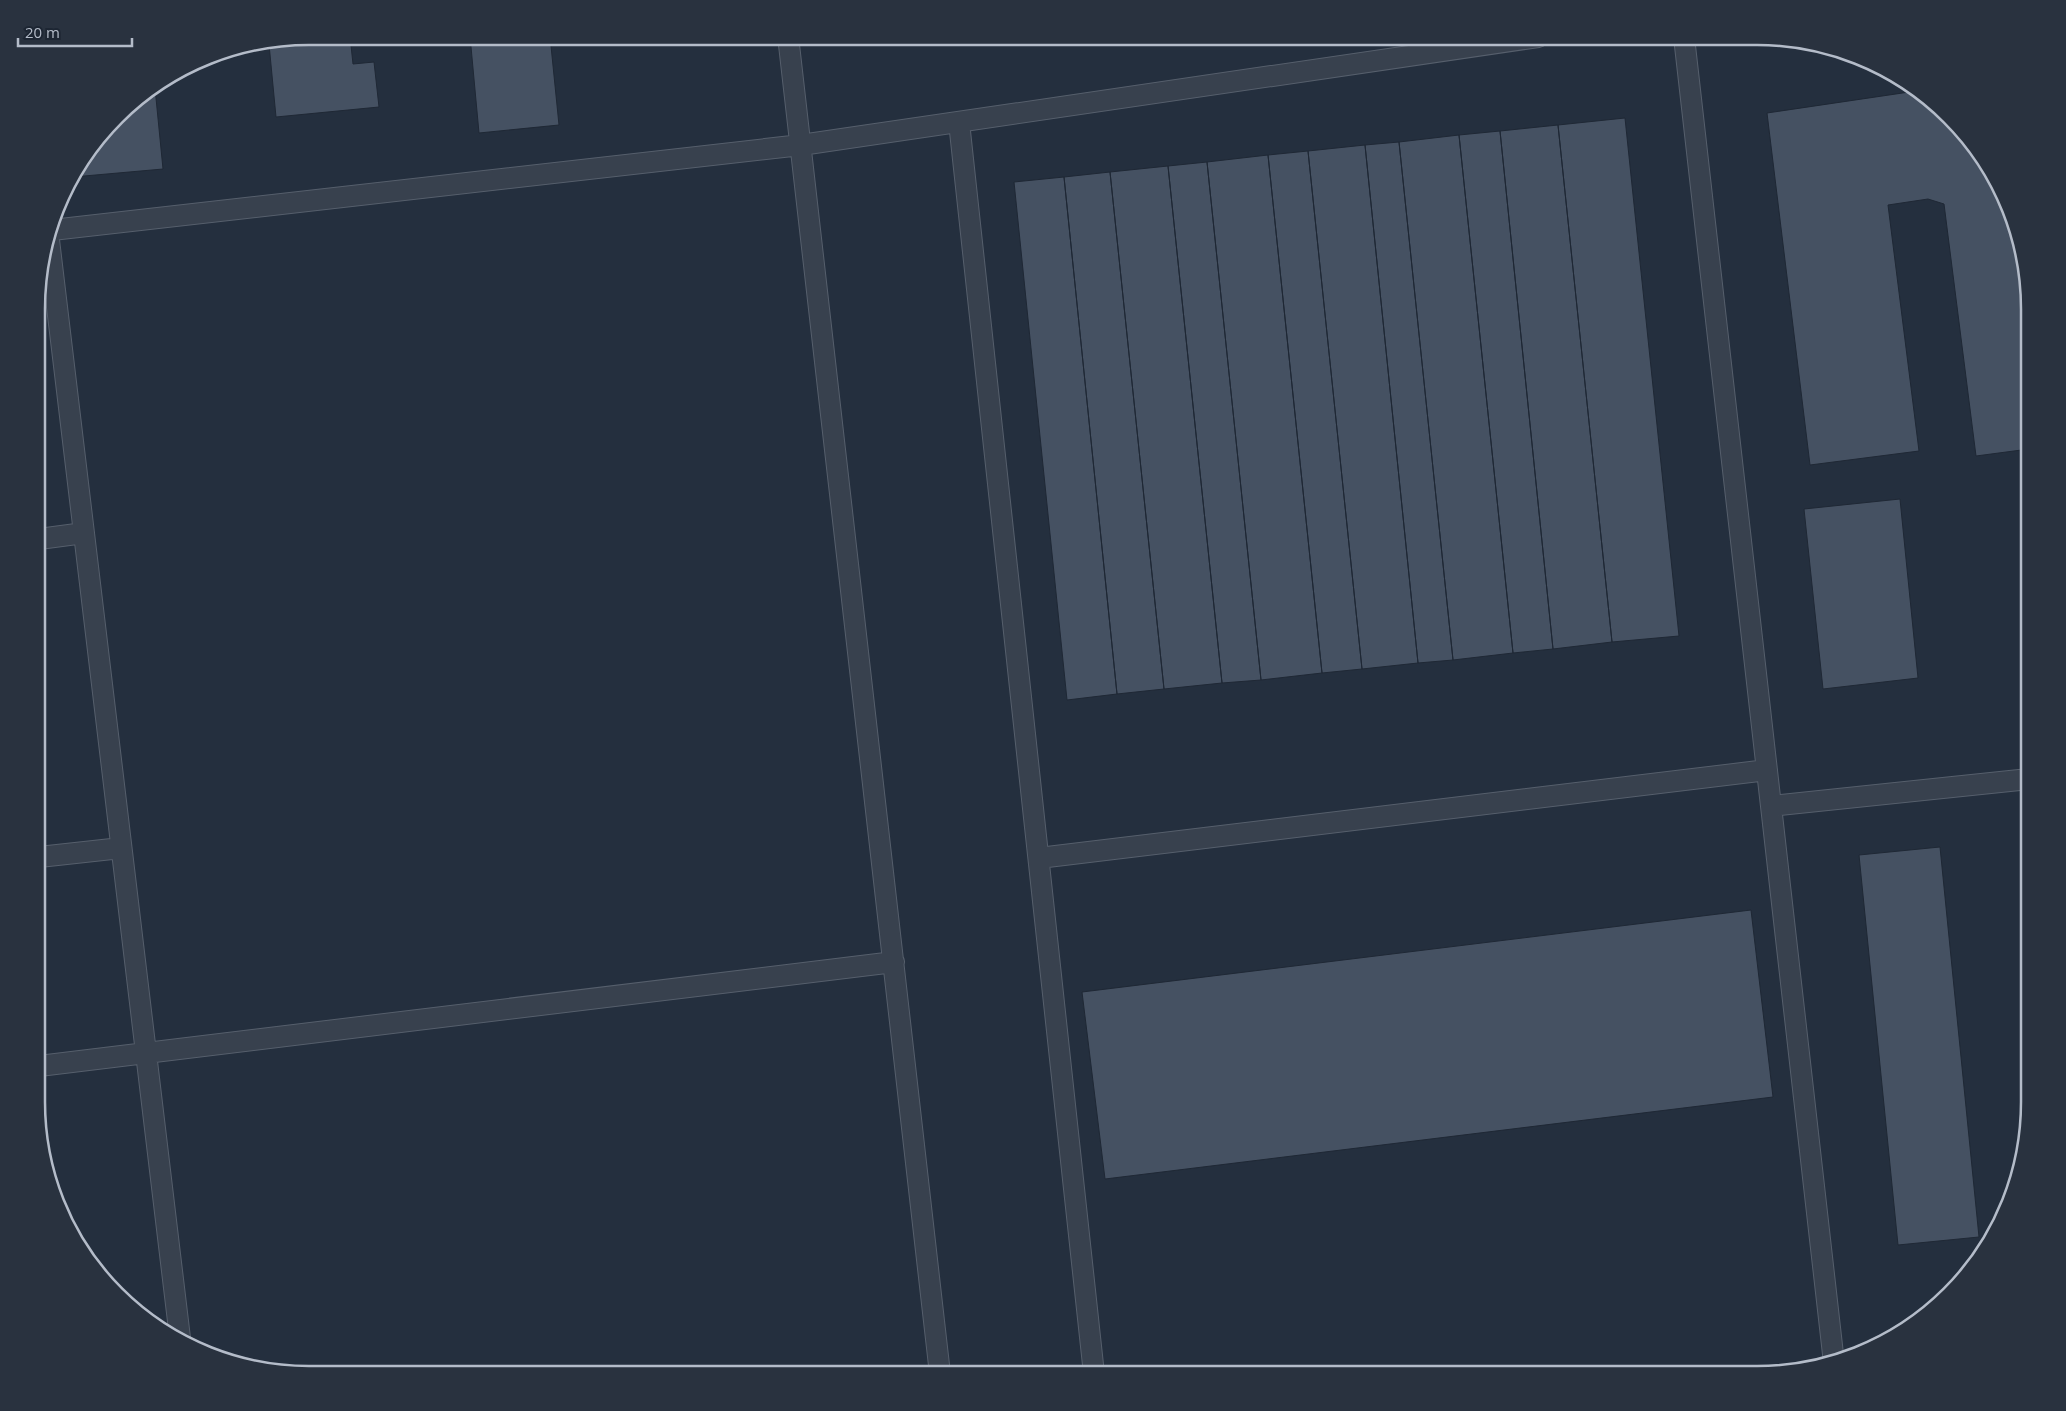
<svg xmlns="http://www.w3.org/2000/svg" width="2066" height="1411" font-family="'Open Sans',sans-serif">
<style>
.building{fill:#455162;stroke:#1f2835}
.lines{fill:none;stroke-linecap:round;stroke-linejoin:round}
.service-casing{stroke:#565f6c;stroke-width:22}
.service{stroke:#38414e;stroke-width:20}
.rim{fill:none;stroke:#b4bcc9;stroke-width:2.5}
</style>
<rect width="100%" height="100%" fill="#242f3e"/>
<path class="building" d="M 309,36 L 350,36 L 353,64 L 374,62 L 379,107 L 276,117 L 269,44 Z
M 470,36 L 550,36 L 559,125 L 479,133 Z
M 155,88 L 163,169 L 73,177 L 129,104 Z
M 1916,91 L 1923,92 L 1962,129 L 2001,188 L 2029,292 L 2029,449 L 1976,456 L 1944,204 L 1928,199 L 1888,205 L 1919,451 L 1810,465 L 1767,113 Z
M 1625,118 L 1679,636 L 1612,642 L 1558,125 Z
M 1558,125 L 1612,642 L 1553,649 L 1500,131 Z
M 1500,131 L 1553,649 L 1513,653 L 1459,135 Z
M 1459,135 L 1513,653 L 1453,660 L 1399,142 Z
M 1399,142 L 1453,660 L 1418,663 L 1365,145 Z
M 1365,145 L 1418,663 L 1362,669 L 1308,151 Z
M 1308,151 L 1362,669 L 1322,673 L 1268,155 Z
M 1268,155 L 1322,673 L 1261,680 L 1207,162 Z
M 1207,162 L 1261,680 L 1222,683 L 1168,166 Z
M 1168,166 L 1222,683 L 1164,689 L 1110,172 Z
M 1110,172 L 1164,689 L 1117,694 L 1064,177 Z
M 1064,177 L 1117,694 L 1067,700 L 1014,182 Z
M 1900,499 L 1918,678 L 1823,689 L 1804,509 Z
M 1940,847 L 1979,1237 L 1898,1245 L 1859,855 Z
M 1751,910 L 1773,1097 L 1105,1179 L 1082,992 Z"/>
<g class="lines">
<g class="service-casing">
<path id="service" d="M 788,36 L 940,1374
M 1684,37 L 1834,1363
M 959,122 L 1094,1374
M 52,230 L 801,145 L 1538,37
M 49,240 L 180,1338
M 39,539 L 84,533
M 1771,806 L 2029,779
M 39,857 L 121,848
M 1039,858 L 1767,770
M 39,1066 L 894,962"/>
</g>
<use href="#service" class="service"/>
</g>
<path d="M0 0H2066V1411H0ZM309 45H1757A264 264 0 0 1 2021 309V1102A264 264 0 0 1 1757 1366H309A264 264 0 0 1 45 1102V309A264 264 0 0 1 309 45Z" fill="#29323f" fill-rule="evenodd"/>
<path class="rim" d="M309 45H1757A264 264 0 0 1 2021 309V1102A264 264 0 0 1 1757 1366H309A264 264 0 0 1 45 1102V309A264 264 0 0 1 309 45Z"/>
<path d="M18 38v8h114v-8" fill="none" stroke="#b4bcc9" stroke-width="2.5"/>
<text x="25" y="38" font-size="15" fill="#b4bcc9" stroke="#1d2633" stroke-width="4" paint-order="stroke">20 m</text>
</svg>
